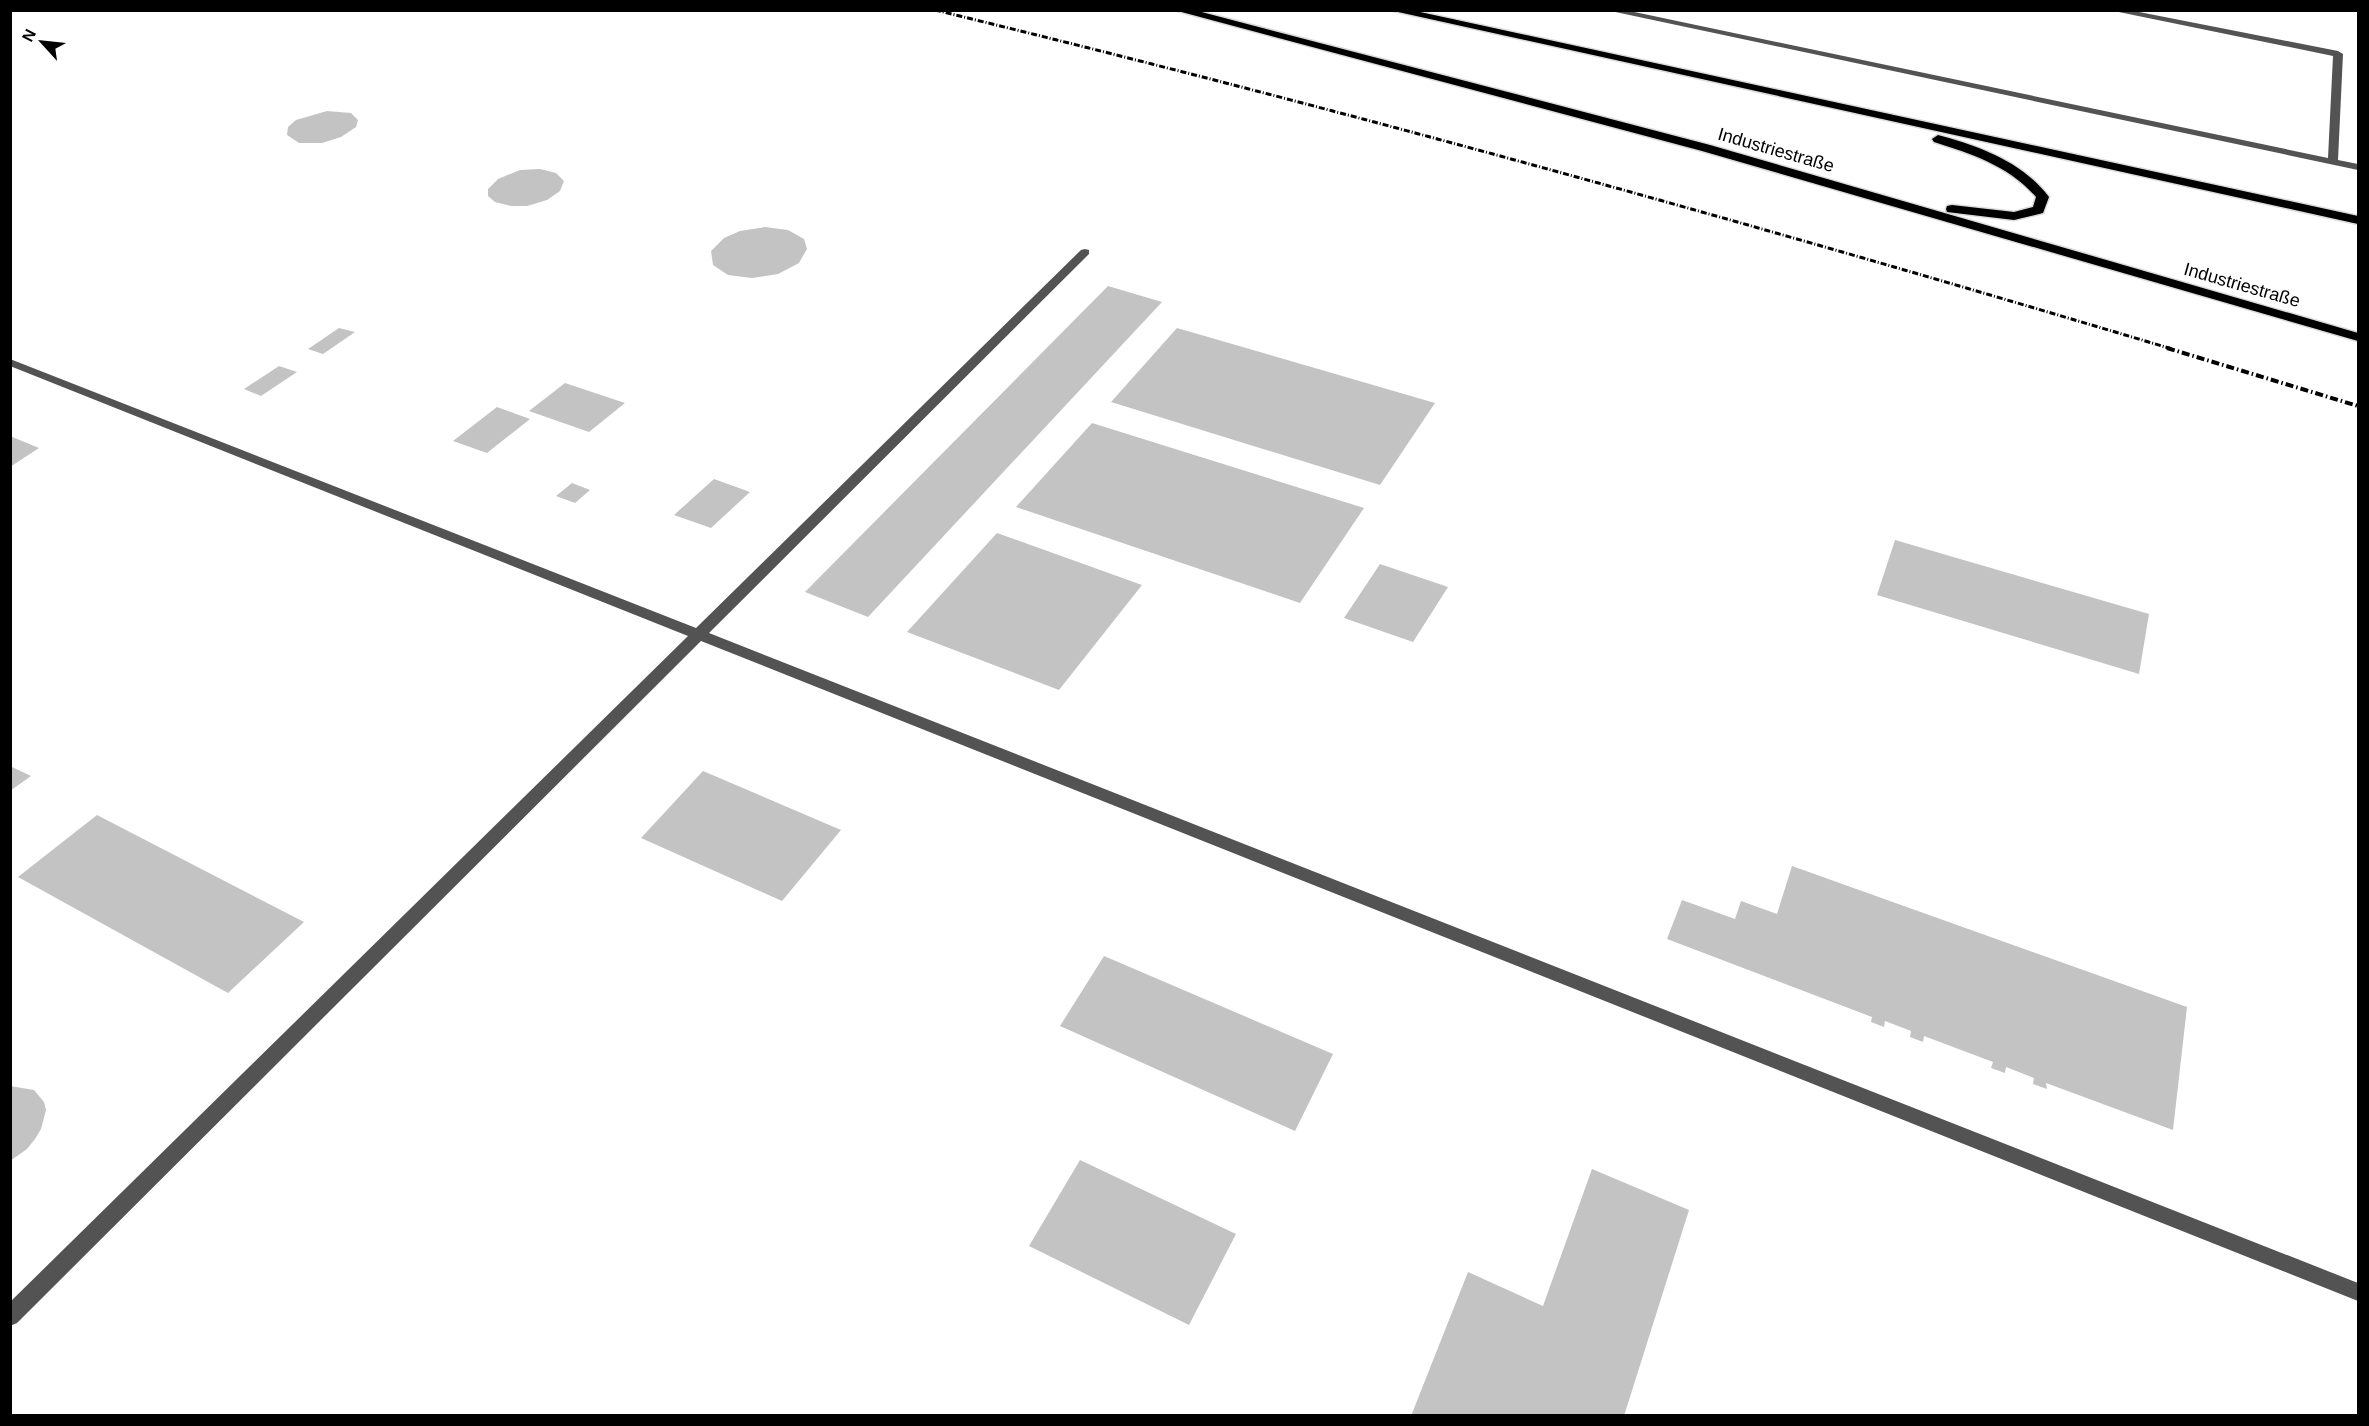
<svg xmlns="http://www.w3.org/2000/svg" width="2369" height="1426" font-family="Helvetica,sans-serif">
<style>
.building{fill:#c3c3c3}
.lines{fill:none;stroke-linecap:round;stroke-linejoin:round}
.highway-casing{stroke:#dbdbdb;stroke-width:3}
.minor{fill:#535353;fill-rule:evenodd}
.highway{fill:#000;fill-rule:evenodd}
.rail-far1{stroke:#000;stroke-width:3;stroke-dasharray:6 2 1 2;stroke-linecap:butt}
.rail{stroke:#000;stroke-width:4;stroke-dasharray:8 3 1.5 3;stroke-linecap:butt}
.labels{text-anchor:middle;stroke-width:6;stroke-linejoin:round;paint-order:stroke}
.far-street-label{font-size:18px;fill:#000;stroke:#fff}
</style>
<rect width="100%" height="100%" fill="#fff"/>
<path class="building" d="M 327,111 L 351,113 L 358,120 L 356,127 L 341,137 L 322,143 L 299,143 L 287,135 L 288,127 L 296,120 Z
M 540,169 L 556,173 L 564,181 L 560,191 L 547,200 L 527,206 L 511,206 L 495,202 L 488,196 L 488,189 L 498,179 L 520,170 Z
M 765,227 L 788,230 L 804,239 L 807,249 L 799,263 L 778,274 L 752,278 L 728,275 L 713,265 L 711,251 L 724,238 L 740,231 Z
M 1108,286 L 1162,302 L 868,617 L 805,592 Z
M 339,328 L 355,332 L 323,354 L 308,349 Z
M 1177,328 L 1435,403 L 1380,485 L 1111,402 Z
M 279,366 L 297,372 L 261,396 L 244,389 Z
M 565,383 L 625,403 L 589,432 L 529,411 Z
M 497,407 L 530,419 L 487,453 L 453,441 Z
M 1092,423 L 1364,508 L 1300,603 L 1016,507 Z
M 10,436 L 39,448 L 10,467 Z
M 714,479 L 750,492 L 711,528 L 674,515 Z
M 572,483 L 590,490 L 575,503 L 556,496 Z
M 997,533 L 1142,585 L 1059,690 L 907,632 Z
M 1895,540 L 2149,614 L 2139,674 L 1877,595 Z
M 1380,564 L 1448,587 L 1413,642 L 1344,618 Z
M 10,766 L 31,776 L 10,791 Z
M 703,771 L 841,830 L 782,901 L 641,838 Z
M 97,815 L 304,922 L 228,993 L 18,877 Z
M 1792,866 L 2187,1007 L 2173,1130 L 2046,1083 L 2047,1089 L 2033,1084 L 2034,1078 L 2006,1067 L 2005,1073 L 1991,1068 L 1993,1062 L 1924,1036 L 1923,1042 L 1910,1037 L 1911,1031 L 1885,1021 L 1884,1027 L 1871,1022 L 1872,1017 L 1667,939 L 1682,900 L 1735,919 L 1741,901 L 1777,914 Z
M 1104,956 L 1333,1054 L 1295,1131 L 1060,1026 Z
M 10,1086 L 34,1090 L 44,1102 L 46,1110 L 41,1129 L 35,1139 L 27,1149 L 10,1161 Z
M 1080,1160 L 1236,1234 L 1189,1325 L 1029,1246 Z
M 1592,1169 L 1689,1210 L 1624,1416 L 1411,1416 L 1468,1272 L 1543,1306 Z"/>
<g class="lines">
<g class="highway-casing">
<path id="highway" d="M 1174,10 L 1194,10 L 1710,145 L 2358,333 L 2358,341 L 1702,151 Z
M 1389,10 L 1411,10 L 2358,216 L 2358,224 Z
M 1938,135 C 1979,146 2023,162 2049,197 L 2043,213 L 2014,220 L 1947,212 L 1946,209 L 1947,206 L 1952,205 L 2014,212 L 2033,207 L 2036,197 C 2009,166 1972,154 1934,142 L 1932,139 Z"/>
</g>
<path class="minor" d="M 1606,10 L 1625,10 L 2328,158 L 2333,56 L 2109,10 L 2129,10 L 2338,51 L 2343,54 L 2338,160 L 2358,164 L 2358,170 Z
M 1085,249 L 1089,250 L 1089,254 L 709,633 L 2358,1283 L 2358,1301 L 701,641 L 17,1323 L 10,1326 L 10,1302 L 688,636 L 10,366 L 10,359 L 696,628 L 1081,250 Z"/>
<use href="#highway" class="highway"/>
<path class="rail-far1" d="M 935,10 C 1351,111 1762,226 2172,349"/>
<path class="rail" d="M 2167,348 L 2358,406"/>
</g>
<g class="labels">
<g class="far-street-label">
<text transform="translate(1776 150) rotate(16)" y="6">Industriestraße</text>
<text transform="translate(2242 285) rotate(16)" y="6">Industriestraße</text>
</g>
</g>
<rect width="2369" height="1426" fill="none" stroke="#000000" stroke-width="24"/>
<g transform="translate(42 42) rotate(297)" stroke="#ffffff" stroke-width="4.5" paint-order="stroke">
<path d="M0-4.5L10 22L0 15L-10 22Z" fill="#000000"/>
<text y="-9" font-size="16" font-weight="bold" text-anchor="middle" fill="#000000">N</text>
</g>
</svg>
